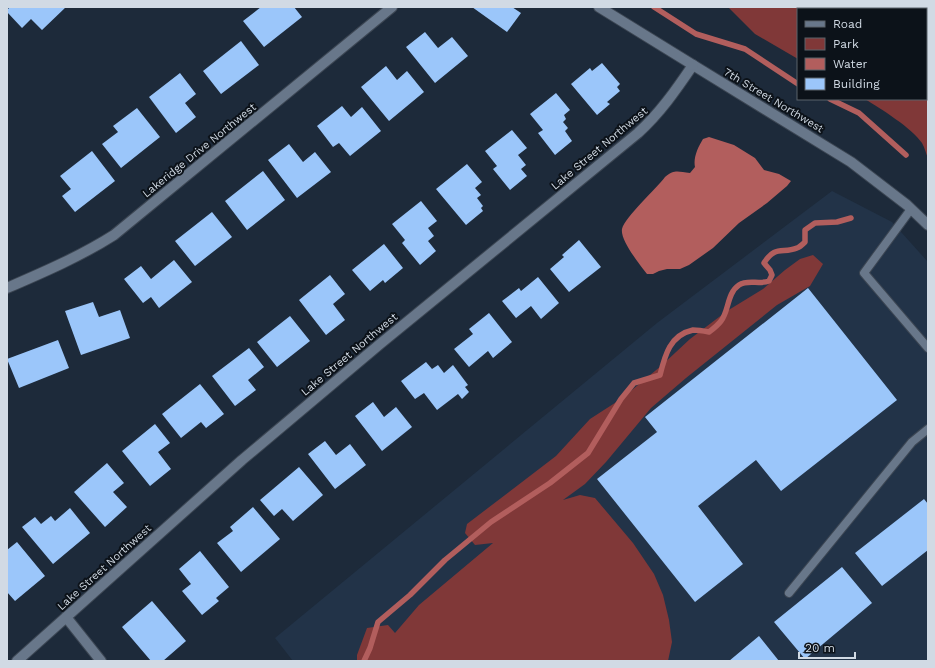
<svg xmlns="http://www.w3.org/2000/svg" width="935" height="668" font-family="'Work Sans',sans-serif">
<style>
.built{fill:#223348}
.green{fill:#803838}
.water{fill:#b25e5d}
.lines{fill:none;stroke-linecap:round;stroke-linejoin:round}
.stream{stroke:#b25e5d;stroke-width:5.5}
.building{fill:#9bc6fa}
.lane-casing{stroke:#3c4653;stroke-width:10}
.street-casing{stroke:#3c4653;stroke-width:12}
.secondary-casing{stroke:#3c4653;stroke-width:12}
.lane{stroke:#68778a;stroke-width:8}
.street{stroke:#68778a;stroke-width:10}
.secondary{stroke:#68778a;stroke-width:10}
.labels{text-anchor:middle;stroke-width:4;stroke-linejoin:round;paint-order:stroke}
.street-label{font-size:11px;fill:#d1dae4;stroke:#0c1219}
</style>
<rect width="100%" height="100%" fill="#1d2a3a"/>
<path class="built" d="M 832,191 L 892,222 L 928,262 L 928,661 L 293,661 L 275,638 L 657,323 Z"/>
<path class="green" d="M 728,7 L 928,7 L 928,158 C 926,154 925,148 922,143 C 912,128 881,109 865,99 L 926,99 L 926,9 L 798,9 L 798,59 L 755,34 Z
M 813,255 L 823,264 L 810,286 L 777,305 L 686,378 L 651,408 L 606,462 L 585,484 L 563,500 L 580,495 L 595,498 L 633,543 L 654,574 L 663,595 L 669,620 L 672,642 L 668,661 L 357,661 L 357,655 L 367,628 L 388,625 L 395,633 L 419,605 L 493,543 L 475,545 L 465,533 L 467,524 L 556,456 L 590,419 L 621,399 L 661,366 L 690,339 L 727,311 L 763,289 L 785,270 L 800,259 Z"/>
<path class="water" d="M 709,137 L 734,145 L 755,158 L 764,170 L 779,174 L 791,181 L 787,186 L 767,203 L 739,223 L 713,248 L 689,265 L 680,269 L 667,269 L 659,271 L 653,274 L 647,274 C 640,265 620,240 622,229 C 625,217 656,189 665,177 C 675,169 678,172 690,173 L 695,167 C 693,158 698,147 703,139 Z"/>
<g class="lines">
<path class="stream" d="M 654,7 L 696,34 L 745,49 L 798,84
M 830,99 L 859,113 L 906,155
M 364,661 L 370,648 L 378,622 L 410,595 L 445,560 L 491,522 L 550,483 L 588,453 L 621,399 L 634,383 L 660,375 C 665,355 670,335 693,330 C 698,330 704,331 709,332 C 713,329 718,325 721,321 C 729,311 727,293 739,285 C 748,279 759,285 769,281 L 772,275 L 770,270 L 764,263 C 775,245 783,254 797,248 C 800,247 803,244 805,242 L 805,230 L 815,223 L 837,222 L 851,218"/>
</g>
<path class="building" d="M 10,7 L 66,7 L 42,30 L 31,19 L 22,28 L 7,12 L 7,10 Z
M 261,7 L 294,7 L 302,17 L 264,47 L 243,21 Z
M 472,7 L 512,7 L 521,13 L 507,32 Z
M 425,32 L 438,48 L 452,37 L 468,56 L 435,83 L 406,47 Z
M 241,41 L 259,65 L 221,94 L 203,71 Z
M 602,63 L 620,84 L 617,87 L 620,91 L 607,102 L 610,104 L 597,115 L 571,84 L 590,68 L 592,71 Z
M 386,66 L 397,80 L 407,71 L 424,92 L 389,121 L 361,87 Z
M 180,73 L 196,94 L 185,103 L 196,117 L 176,133 L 149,97 Z
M 556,93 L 570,110 L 564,115 L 566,119 L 563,122 L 568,128 L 565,131 L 572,141 L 555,155 L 538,133 L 543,130 L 530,114 Z
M 342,106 L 351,117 L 362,107 L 381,131 L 350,156 L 339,143 L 333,147 L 317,126 Z
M 137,108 L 160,137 L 121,168 L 102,144 L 118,132 L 113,126 Z
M 512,130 L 527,148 L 518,155 L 526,165 L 521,169 L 527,176 L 510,190 L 493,169 L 497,166 L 485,151 Z
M 289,144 L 303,162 L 315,152 L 331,172 L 297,198 L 268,160 Z
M 92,151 L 115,181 L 75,212 L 62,196 L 71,189 L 60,176 Z
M 467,164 L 482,182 L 475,188 L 481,195 L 477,198 L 483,206 L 481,208 L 483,211 L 466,225 L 436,189 Z
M 263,171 L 285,200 L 247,230 L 225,201 Z
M 421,201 L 437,221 L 428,228 L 434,236 L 428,241 L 436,251 L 420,265 L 402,243 L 405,240 L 392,224 Z
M 212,212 L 232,237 L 195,266 L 175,241 Z
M 579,240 L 601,267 L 569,292 L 550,269 L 564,257 L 562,255 Z
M 384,244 L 403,268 L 385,283 L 383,280 L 370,291 L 352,270 Z
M 174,260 L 192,282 L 159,308 L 151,297 L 143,303 L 124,279 L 141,266 L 151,279 Z
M 330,275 L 345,294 L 333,304 L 345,320 L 326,335 L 299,300 Z
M 538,277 L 559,303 L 541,319 L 531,306 L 516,318 L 502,301 L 519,288 L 521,291 Z
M 808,288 L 897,400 L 781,491 L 756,460 L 698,506 L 743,564 L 695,602 L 597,479 L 657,432 L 645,417 Z
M 93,302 L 99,317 L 120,310 L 130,338 L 81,355 L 65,311 Z
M 489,313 L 512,342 L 493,358 L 488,351 L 469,367 L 454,349 L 473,334 L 469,329 Z
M 290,316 L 310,341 L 277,367 L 257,342 Z
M 58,340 L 69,368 L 19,388 L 7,359 Z
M 249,348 L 264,367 L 248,380 L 256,390 L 235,406 L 212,376 Z
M 426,362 L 432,369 L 438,365 L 444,373 L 453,365 L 468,385 L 465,387 L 469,392 L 462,399 L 458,394 L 437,410 L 424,393 L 415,399 L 401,381 Z
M 200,384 L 224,414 L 206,428 L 201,422 L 181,438 L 162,414 Z
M 373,402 L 384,417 L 396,407 L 412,427 L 382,451 L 355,416 Z
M 155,424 L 170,443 L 158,452 L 171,469 L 150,486 L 122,451 Z
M 325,441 L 336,455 L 350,444 L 366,465 L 335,489 L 308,454 Z
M 107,463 L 124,483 L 113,492 L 127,507 L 105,527 L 74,492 Z
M 299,467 L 323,495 L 293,521 L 282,509 L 274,516 L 260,500 Z
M 924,499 L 928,504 L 928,550 L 882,586 L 855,553 Z
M 253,507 L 280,539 L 241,572 L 217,543 L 233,531 L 230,527 Z
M 70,508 L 90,533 L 53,564 L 22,527 L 35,517 L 41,524 L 51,516 L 55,521 Z
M 17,542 L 45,576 L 15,601 L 7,592 L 7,550 Z
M 200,551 L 229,587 L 216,598 L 219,601 L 202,615 L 182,591 L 191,584 L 179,569 Z
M 842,567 L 872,603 L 805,659 L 774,622 Z
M 152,601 L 186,641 L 163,661 L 151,661 L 122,627 Z
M 759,636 L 779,661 L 729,661 Z"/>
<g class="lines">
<g class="lane-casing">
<path id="lane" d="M 911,209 L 864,273 L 928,348
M 789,593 L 912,442 L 928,429"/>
</g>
<g class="street-casing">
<path id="street" d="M 7,288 C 44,272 81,256 114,235 L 392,7
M 66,617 L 101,661
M 17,661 L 242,460 L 380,344 L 638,133 C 660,113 676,90 693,65 L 851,162 L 907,205 L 928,225"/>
</g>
<g class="secondary-casing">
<path id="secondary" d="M 599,7 L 693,65"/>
</g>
<use href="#lane" class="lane"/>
<use href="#street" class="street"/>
<use href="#secondary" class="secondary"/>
</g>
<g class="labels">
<g class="street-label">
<text transform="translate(774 100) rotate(31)" y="4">7th Street Northwest</text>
<text transform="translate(599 148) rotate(-40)" y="4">Lake Street Northwest</text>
<text transform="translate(199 150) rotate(-39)" y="4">Lakeridge Drive Northwest</text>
<text transform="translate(349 354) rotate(-40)" y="4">Lake Street Northwest</text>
<text transform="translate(104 567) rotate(-42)" y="4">Lake Street Northwest</text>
</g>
</g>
<rect width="935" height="668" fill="none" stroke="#d1dae4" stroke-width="16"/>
<rect x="797" y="8" width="130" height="92" fill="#0c1219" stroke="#5b626a"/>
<rect x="805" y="21" width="20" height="6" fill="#68778a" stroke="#5b626a"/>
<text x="833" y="28" font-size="12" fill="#d1dae4">Road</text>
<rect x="805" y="38" width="20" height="12" fill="#803838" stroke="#5b626a"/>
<text x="833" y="48" font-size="12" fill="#d1dae4">Park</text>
<rect x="805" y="58" width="20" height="12" fill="#b25e5d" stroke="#5b626a"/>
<text x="833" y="68" font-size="12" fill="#d1dae4">Water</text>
<rect x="805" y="78" width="20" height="12" fill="#9bc6fa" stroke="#5b626a"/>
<text x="833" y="88" font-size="12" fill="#d1dae4">Building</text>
<path d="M799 652v6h56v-6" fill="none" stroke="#d1dae4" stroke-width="2"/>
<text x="805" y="652" font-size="12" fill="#d1dae4" stroke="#0c1219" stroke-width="3" paint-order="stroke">20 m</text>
</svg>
